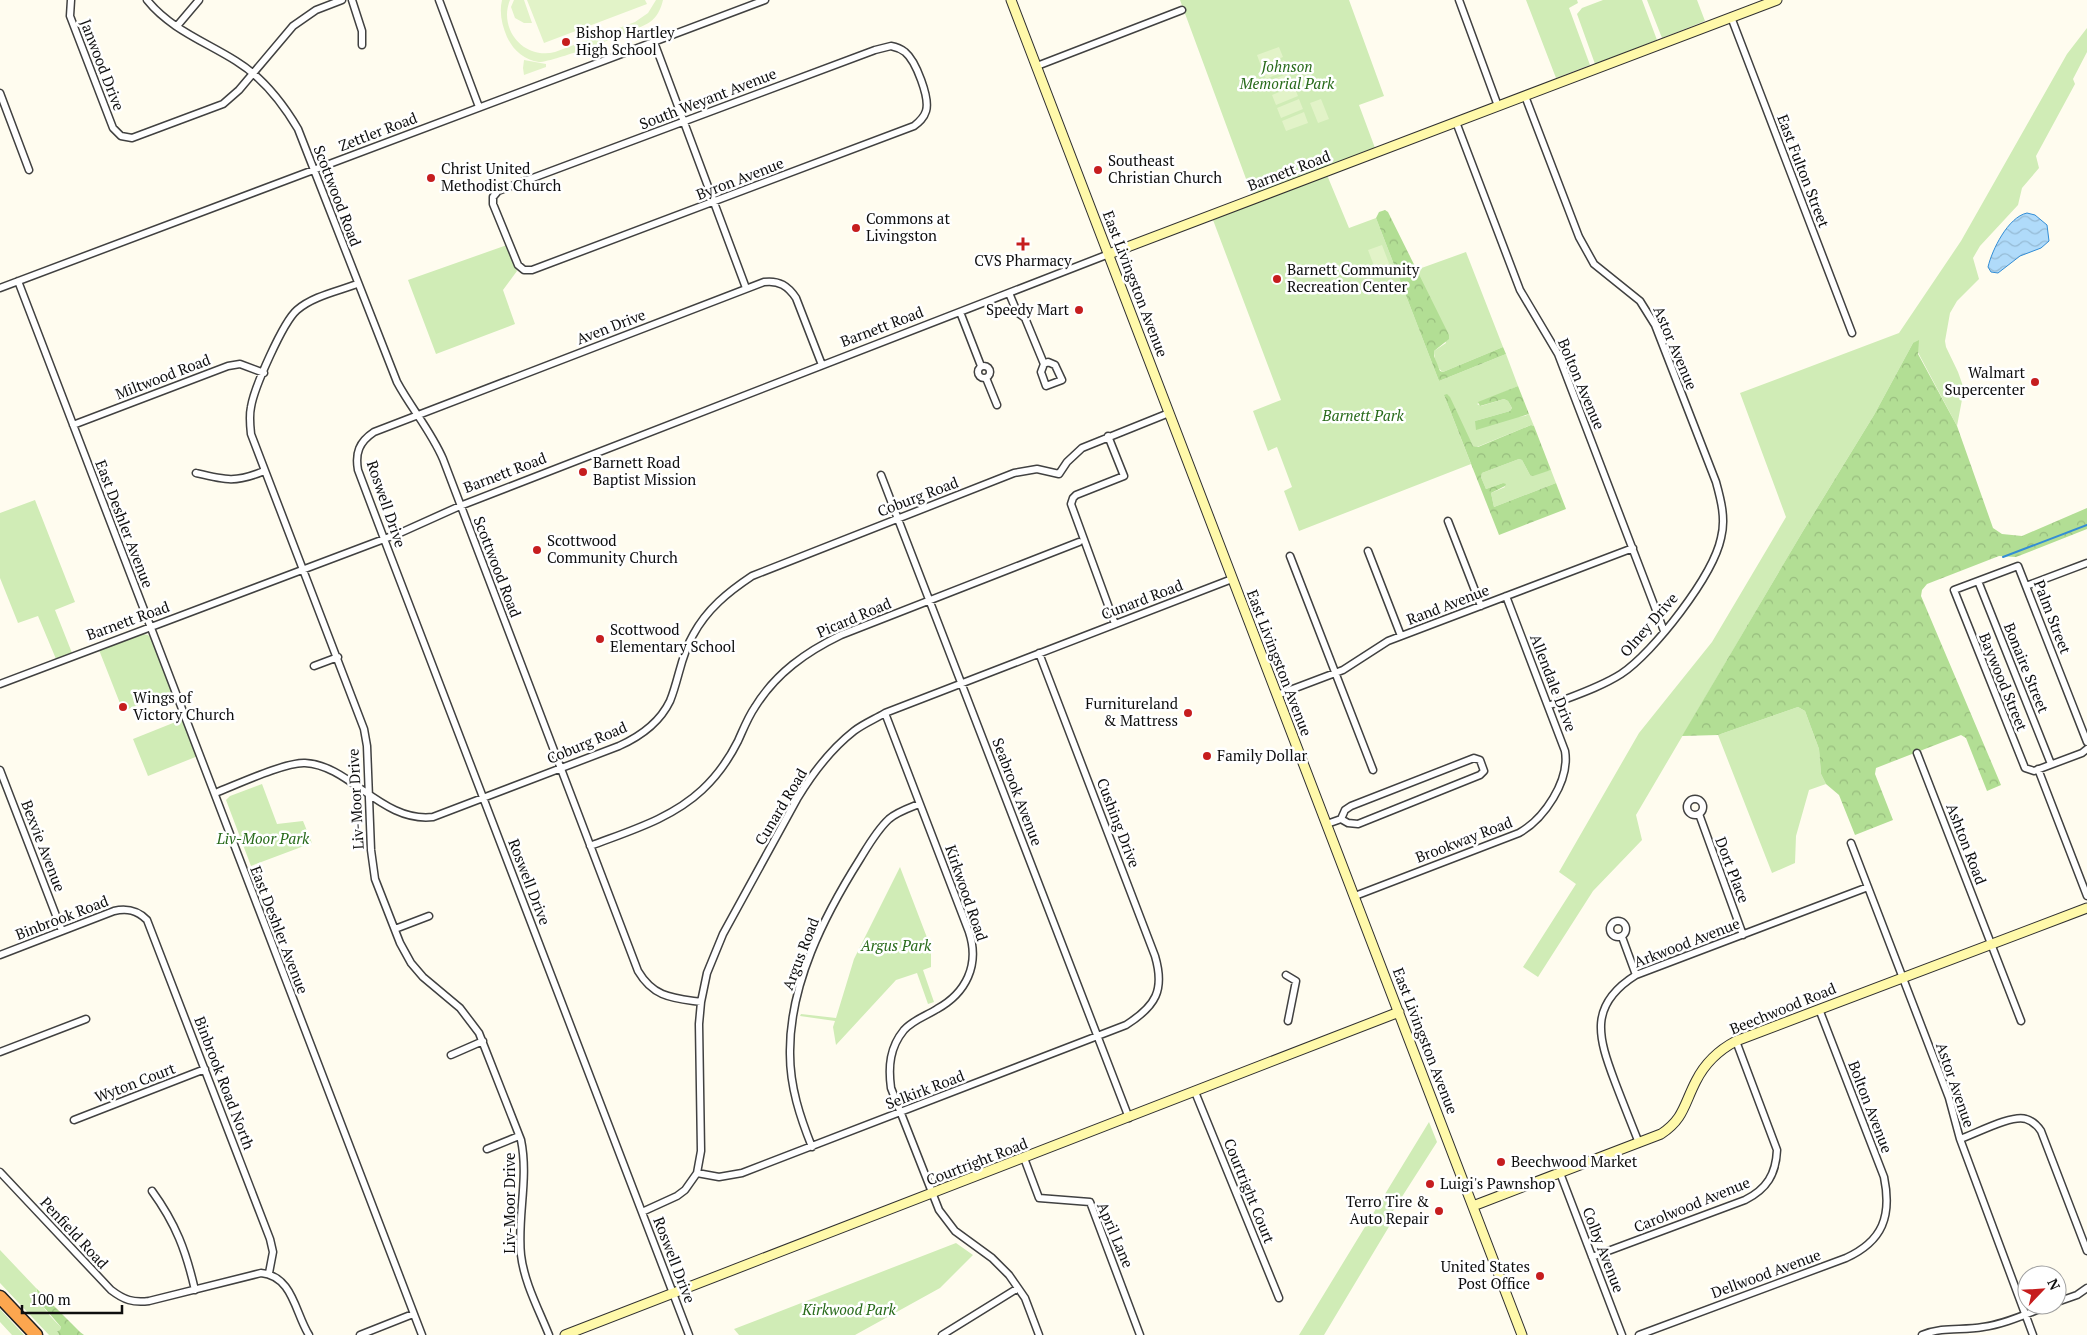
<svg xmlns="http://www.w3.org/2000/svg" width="2087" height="1335" font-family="'PT Serif',serif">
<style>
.grass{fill:#d0ecb6}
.forest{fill:url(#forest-crowns)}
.pitch{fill:#e2f3c8}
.water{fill:url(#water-waves);stroke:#338dd5}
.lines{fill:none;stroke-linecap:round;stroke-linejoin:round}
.stream{stroke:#338dd5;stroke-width:2}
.street-casing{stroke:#414141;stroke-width:9}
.secondary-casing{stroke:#303030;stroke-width:11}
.highway-casing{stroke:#1f1f1f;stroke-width:15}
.street{stroke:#fff;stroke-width:6}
.secondary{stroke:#fff9aa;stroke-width:9}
.highway{stroke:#fca64f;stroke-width:12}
.poi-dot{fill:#c61d1e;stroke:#fff;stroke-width:2}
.labels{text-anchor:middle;stroke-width:5;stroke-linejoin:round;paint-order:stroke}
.poi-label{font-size:15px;fill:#0e0e0e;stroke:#fff;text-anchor:start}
.street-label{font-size:15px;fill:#0e0e0e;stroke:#fff}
.park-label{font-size:15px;font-style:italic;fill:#276a1a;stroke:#fff}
</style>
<defs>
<pattern id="forest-crowns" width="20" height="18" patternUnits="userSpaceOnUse" patternTransform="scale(1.25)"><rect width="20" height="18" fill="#b2de94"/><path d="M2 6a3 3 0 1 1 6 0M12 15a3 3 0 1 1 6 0" fill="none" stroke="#98bd7e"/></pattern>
<pattern id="water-waves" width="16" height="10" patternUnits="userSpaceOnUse" patternTransform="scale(1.25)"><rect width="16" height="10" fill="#b0dbfa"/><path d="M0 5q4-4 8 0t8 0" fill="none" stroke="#96bbd5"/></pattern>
</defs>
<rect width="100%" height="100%" fill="#fffcef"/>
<path class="grass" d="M 1180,0 L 1349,0 L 1384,96 L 1359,105 L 1375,148 L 1252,195 Z
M 1526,0 L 1577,0 L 1578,3 L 1569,8 L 1590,65 L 1556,78 Z
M 1603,0 L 1642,0 L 1657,40 L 1595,64 L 1577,14 L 1582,8 Z
M 1647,0 L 1697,0 L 1705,21 L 1662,38 Z
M 2087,28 L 2087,52 L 2073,79 L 2075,84 L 2036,156 L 2039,168 L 2022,188 L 2018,205 L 1980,246 L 1973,258 L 1979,279 L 1957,301 L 1950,313 L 1945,341 L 1946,347 L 1958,372 L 1964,389 L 1957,426 L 1913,343 L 1874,415 L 1803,531 L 1636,815 L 1642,840 L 1593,891 L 1538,977 L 1523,967 L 1576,884 L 1559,872 L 1639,733 L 1712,642 L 1786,517 L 1740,393 L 1899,333 L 1961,241 L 2067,54 Z
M 1327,175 L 1349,228 L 1376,218 L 1439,381 L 1506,354 L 1518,386 L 1477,404 L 1481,406 L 1504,399 L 1508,401 L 1512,408 L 1510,411 L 1475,421 L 1525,416 L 1529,414 L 1534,426 L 1531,425 L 1477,447 L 1473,446 L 1444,395 L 1471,464 L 1299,531 L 1284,491 L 1292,487 L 1277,447 L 1268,451 L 1253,411 L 1281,400 L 1213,220 Z
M 507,245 L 517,271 L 503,290 L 515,324 L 436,354 L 408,280 Z
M 1466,252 L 1503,347 L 1443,372 C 1437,369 1434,358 1434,351 L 1446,343 L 1416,270 Z
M 1519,459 L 1522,460 L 1530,475 L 1551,470 L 1556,483 L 1494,507 L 1491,493 L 1505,487 L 1503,483 L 1486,489 L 1481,477 L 1482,473 Z
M 35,500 L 75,602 L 55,610 L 72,653 L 56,659 L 38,616 L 18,623 L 0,578 L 0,513 Z
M 143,634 L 148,635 L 151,638 L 172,692 L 123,711 L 99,650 Z
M 1798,707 L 1805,711 L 1819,749 L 1821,774 L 1826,784 L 1809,790 L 1796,836 L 1795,863 L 1772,873 L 1718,735 Z
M 183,719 L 198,756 L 148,776 L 133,739 Z
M 262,784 L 277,824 L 303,821 L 312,843 L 251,866 L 226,800 L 230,796 Z
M 900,867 L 931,948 L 931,967 L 923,970 L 934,1002 L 928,1004 L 917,973 L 896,980 L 836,1045 L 833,1027 L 835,1021 L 800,1016 L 801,1014 L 836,1018 L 854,959 Z
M 1429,1122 L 1437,1142 L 1389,1217 L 1393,1220 L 1324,1335 L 1299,1335 Z
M 956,1243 L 973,1255 L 940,1288 L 855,1335 L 739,1335 L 734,1329 Z
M 0,1250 L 36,1288 C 38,1303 50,1317 61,1327 L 60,1330 L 57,1331 L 59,1335 L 49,1335 L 0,1283 Z
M 0,1309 L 24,1335 L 12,1335 L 0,1322 Z"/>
<path class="forest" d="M 1385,210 L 1388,212 L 1449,335 L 1449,339 L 1434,351 L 1434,356 L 1440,371 L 1443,372 L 1503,347 L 1506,354 L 1439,381 L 1376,218 L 1379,212 Z
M 1919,340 L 1918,354 L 1957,426 L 1993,528 L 2002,534 L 2022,536 L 2087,508 L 2087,529 L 2016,557 L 1999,556 L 1927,584 L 1922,590 L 1921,596 L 2001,785 L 1987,791 L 1966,738 L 1961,735 L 1876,768 L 1875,774 L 1893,820 L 1855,835 L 1839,795 L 1826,784 L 1821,774 L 1819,749 L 1805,711 L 1798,707 L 1718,735 L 1682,736 L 1803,531 L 1874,415 L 1913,343 Z
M 1518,386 L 1529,414 L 1476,430 L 1475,421 L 1510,411 L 1512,408 L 1508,401 L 1504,399 L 1480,406 L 1478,402 Z
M 1447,394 L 1450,397 L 1473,446 L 1478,447 L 1531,425 L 1534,426 L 1551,470 L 1533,476 L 1530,475 L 1522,460 L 1519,459 L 1482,473 L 1481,477 L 1486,489 L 1503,483 L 1506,484 L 1505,486 L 1491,493 L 1494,507 L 1556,483 L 1566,509 L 1499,535 L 1444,395 Z
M 36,1288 L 80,1332 L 84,1335 L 59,1335 L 57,1331 L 60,1330 L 61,1327 L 42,1305 Z"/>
<path class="pitch" d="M 502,0 L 510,0 C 498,29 524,60 555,52 L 635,22 L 648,13 L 656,0 L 663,0 C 661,9 657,17 650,22 C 639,30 551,63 539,62 C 524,60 513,50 507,37 C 502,25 499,13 502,0 Z
M 514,0 L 524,0 L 532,23 L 524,23 L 515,18 L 511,7 Z
M 527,0 L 645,0 L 647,4 L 544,43 Z
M 1279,47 L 1283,57 L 1261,66 L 1257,55 Z
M 524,60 L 546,64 L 546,67 L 524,75 L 523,68 Z
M 1284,60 L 1288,70 L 1266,79 L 1262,69 Z
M 1289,73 L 1293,83 L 1271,92 L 1267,82 Z
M 1294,86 L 1298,96 L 1276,105 L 1272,95 Z
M 1299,99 L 1303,109 L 1281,118 L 1277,108 Z
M 1321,99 L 1329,119 L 1318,123 L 1310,103 Z
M 1304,112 L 1308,123 L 1286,131 L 1282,121 Z
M 1382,245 L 1390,266 L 1376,271 L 1368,250 Z"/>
<path class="water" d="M 2027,213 L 2035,215 L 2047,225 L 2049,241 L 2041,248 L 2020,256 L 1998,273 L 1991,272 L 1988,267 C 1992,250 2008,217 2027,213 Z"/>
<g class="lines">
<path class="stream" d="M 2003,557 L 2087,525"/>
<g class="street-casing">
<path id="street" d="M 71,0 L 70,16 L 113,128 L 121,136 L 132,138 L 223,104 L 239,90 L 293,26 L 316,10 L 342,0
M 147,0 C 170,29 206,42 236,61 C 262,77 282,102 298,129 L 397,382 C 411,408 431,431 443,459 L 638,971 C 654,998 673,998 701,1002
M 352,0 L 362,31 L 362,45
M 439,0 L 479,107
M 1459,0 L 1498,106
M 1731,17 L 1852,333
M 177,26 L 199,0
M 654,42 L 746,288
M 891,46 C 896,47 901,49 905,52 C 916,61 930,98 926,111 C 924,118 919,122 914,126 L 532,270 L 524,270 L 518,265 L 493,204 L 493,197 L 498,191 L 875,50 Z
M 1037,66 L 1182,10
M 0,93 L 29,170
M 1525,96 L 1579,237 L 1594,264 L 1640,301 L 1655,325 L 1716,482 C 1721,500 1726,519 1721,538 C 1713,576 1654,652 1621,674 C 1599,688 1573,696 1548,706
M 1456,122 L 1520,290 L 1558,354 L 1664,631
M 18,281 L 422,1335
M 357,284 C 339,291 313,296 297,310 C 283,322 254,388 251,407 C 249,416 250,425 251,434 L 364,729 L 367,746 L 371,850 L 375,879 L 400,943 L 411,963 L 423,977 L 460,1008 L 479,1033 L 521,1140 C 529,1179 517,1217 521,1255 C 524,1282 539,1310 549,1335
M 0,288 L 765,0
M 1009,293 L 1017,312 L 1025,318 L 1044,364
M 960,312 L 981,366
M 1048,362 L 1055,365 L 1062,380 L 1046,386 L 1041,372 L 1044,364 Z
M978 372a6 6 0 1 1 12 0a6 6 0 1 1-12 0Z
M 986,378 L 997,405
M 73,425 L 228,366 L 240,364 L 264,373
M 1108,436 L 1124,476 L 1076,495 L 1073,498 L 1071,504 L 1115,624
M 196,473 C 225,480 236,483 264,471
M 881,475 L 1129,1118
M 1448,521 L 1481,606
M 1368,551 L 1401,636
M 1290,556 L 1373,770
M 1978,581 L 2051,764
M 2026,586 L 2087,563
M 314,666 L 338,657
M 0,684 L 400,533 L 460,506 L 1109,254
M 1277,695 L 1343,670 L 1388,641 L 1633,548
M 885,713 L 969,932 C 980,965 966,993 937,1009 C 926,1016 913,1020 904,1030 C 890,1047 888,1066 891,1088 L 939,1210 L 955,1231 L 992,1258 L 1009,1275 L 1025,1298 L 1039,1335
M 2087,742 L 2018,566 L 1954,590 L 2025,768 L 2034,771 L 2082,753 L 2087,749
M 1917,753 L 2021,1021
M 2038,769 L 2087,896
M 0,770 L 62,931
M 215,793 C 236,785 285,762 305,763 C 350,765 382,823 433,817 L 619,746 C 639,737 660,722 670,701 C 679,679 681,655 693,635 C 707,609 728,592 752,576 L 1014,473 L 1037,469 L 1059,474 L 1067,462 L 1082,448 L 1169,413
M1687 807a8 8 0 1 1 16 0a8 8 0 1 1-16 0Z
M 1699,814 L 1743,935
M 1327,824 L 1341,819 L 1345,810 L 1351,806 L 1474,758 L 1480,760 L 1484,771 L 1480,775 L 1358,824 L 1348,823 L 1341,819
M 1851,843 L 1949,1098 L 1960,1139 L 2033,1335
M 590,846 C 629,831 671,819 702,790 C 717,776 729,759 738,741 C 743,730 748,717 755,707 C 776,673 806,652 841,635 L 1079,542
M 1355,896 L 1519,833 C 1544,819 1570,781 1565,751 L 1506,596
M1610 929a8 8 0 1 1 16 0a8 8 0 1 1-16 0Z
M 395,929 L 429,916
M 1622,937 L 1636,975
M 0,955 L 114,911 C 127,908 137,910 147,920 L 270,1239 L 273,1252 L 269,1273
M 1286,975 L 1296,981 L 1288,1021
M 0,1052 L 86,1019
M 451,1055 L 483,1041
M 1195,1092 L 1279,1298
M 74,1120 L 205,1069
M 1960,1139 C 1975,1134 2012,1114 2026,1119 C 2033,1121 2037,1125 2041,1131 L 2087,1251
M 1639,1143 C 1631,1123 1623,1103 1615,1082 C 1598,1037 1588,1005 1636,975 L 1868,887
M 812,1147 C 800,1117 790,1087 790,1054 C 789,985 824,916 860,859 C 868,846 877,830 889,819 C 897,812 909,808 919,804
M 487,1149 L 519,1136
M 1024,1158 L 1039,1198 L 1090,1202 L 1140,1335
M 0,1172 L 111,1290 C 124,1300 133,1303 149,1301 L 261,1273 C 293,1276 295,1313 309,1335
M 697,1173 L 719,1177 L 742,1173 L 1126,1025 C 1156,1006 1165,990 1155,956 L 1039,653
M 1560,1173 L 1622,1335
M 152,1191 C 176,1224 186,1251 195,1290
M 642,1212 L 677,1196 L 685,1190 L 697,1173 L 701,1151 L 699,1024 L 701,1002 L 707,973 L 723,934 L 797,799 C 812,774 831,749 854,731 C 863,724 875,719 885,713 L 1232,579
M 1592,1257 L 1745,1200 C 1767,1189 1776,1174 1777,1150 L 1736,1041
M 2057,1302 L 2077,1295 L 2087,1288
M 360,1335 L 413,1314
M 689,1335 L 389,552 L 358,470 C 355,453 359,442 374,432 L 764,282 C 779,280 788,286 796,298 L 822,365
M 942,1335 L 1018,1288
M 1639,1335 L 1846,1258 C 1883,1241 1892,1216 1884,1177 L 1819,1009
M 1922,1335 C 1945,1326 1961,1331 1983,1327 C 2006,1324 2028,1313 2050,1305"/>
</g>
<g class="secondary-casing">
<path id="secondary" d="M 1011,0 L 1522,1335
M 1109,254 L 1777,0
M 1473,1206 L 1661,1134 C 1684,1119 1684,1104 1696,1081 C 1705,1063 1719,1050 1736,1041 L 2087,908
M 565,1335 L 1399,1012"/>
</g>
<g class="highway-casing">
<path id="highway" d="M 0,1297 L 36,1335"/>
</g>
<use href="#street" class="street"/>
<use href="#secondary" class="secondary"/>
<use href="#highway" class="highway"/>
</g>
<g class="poi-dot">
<circle cx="566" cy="42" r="5"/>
<circle cx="1098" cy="170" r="5"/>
<circle cx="431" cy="178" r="5"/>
<circle cx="856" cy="228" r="5"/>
<path d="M1020.5 236.5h5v5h5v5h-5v5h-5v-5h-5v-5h5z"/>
<circle cx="1277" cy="279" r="5"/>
<circle cx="1079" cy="310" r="5"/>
<circle cx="2035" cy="382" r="5"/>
<circle cx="583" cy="472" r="5"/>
<circle cx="537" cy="550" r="5"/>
<circle cx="600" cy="639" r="5"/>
<circle cx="123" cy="707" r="5"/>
<circle cx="1188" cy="713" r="5"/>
<circle cx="1207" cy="756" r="5"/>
<circle cx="1501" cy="1162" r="5"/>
<circle cx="1430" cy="1184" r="5"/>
<circle cx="1439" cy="1211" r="5"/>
<circle cx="1540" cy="1276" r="5"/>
</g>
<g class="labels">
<g class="poi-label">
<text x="576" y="38">Bishop Hartley<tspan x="576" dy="17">High School</tspan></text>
<text x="1108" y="166">Southeast<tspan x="1108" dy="17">Christian Church</tspan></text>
<text x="441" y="174">Christ United<tspan x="441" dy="17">Methodist Church</tspan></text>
<text x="866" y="224">Commons at<tspan x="866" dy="17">Livingston</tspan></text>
<text x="1023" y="266" text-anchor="middle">CVS Pharmacy</text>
<text x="1287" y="275">Barnett Community<tspan x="1287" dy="17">Recreation Center</tspan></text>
<text x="1069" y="315" text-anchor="end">Speedy Mart</text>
<text x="2025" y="378" text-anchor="end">Walmart<tspan x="2025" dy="17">Supercenter</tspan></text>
<text x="593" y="468">Barnett Road<tspan x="593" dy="17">Baptist Mission</tspan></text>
<text x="547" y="546">Scottwood<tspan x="547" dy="17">Community Church</tspan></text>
<text x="610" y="635">Scottwood<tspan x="610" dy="17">Elementary School</tspan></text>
<text x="133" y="703">Wings of<tspan x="133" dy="17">Victory Church</tspan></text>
<text x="1178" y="709" text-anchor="end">Furnitureland<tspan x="1178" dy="17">&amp; Mattress</tspan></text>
<text x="1217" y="761">Family Dollar</text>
<text x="1511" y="1167">Beechwood Market</text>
<text x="1440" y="1189">Luigi's Pawnshop</text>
<text x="1429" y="1207" text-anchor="end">Terro Tire &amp;<tspan x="1429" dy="17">Auto Repair</tspan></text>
<text x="1530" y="1272" text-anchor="end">United States<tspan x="1530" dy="17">Post Office</tspan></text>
</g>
<g class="street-label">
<text transform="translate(102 65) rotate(69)" y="5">Janwood Drive</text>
<text transform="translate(708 99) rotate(-21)" y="5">South Weyant Avenue</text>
<text transform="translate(378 132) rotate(-21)" y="5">Zettler Road</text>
<text transform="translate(1289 171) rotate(-21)" y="5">Barnett Road</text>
<text transform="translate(1803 171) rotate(69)" y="5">East Fulton Street</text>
<text transform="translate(740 179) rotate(-21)" y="5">Byron Avenue</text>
<text transform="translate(337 196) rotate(69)" y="5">Scottwood Road</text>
<text transform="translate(1135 284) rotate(69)" y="5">East Livingston Avenue</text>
<text transform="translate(611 327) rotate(-21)" y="5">Aven Drive</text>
<text transform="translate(882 327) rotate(-21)" y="5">Barnett Road</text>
<text transform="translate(1675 348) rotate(67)" y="5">Astor Avenue</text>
<text transform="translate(163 377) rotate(-21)" y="5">Miltwood Road</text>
<text transform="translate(1581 384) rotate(67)" y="5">Bolton Avenue</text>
<text transform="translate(505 473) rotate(-21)" y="5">Barnett Road</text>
<text transform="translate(918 497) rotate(-21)" y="5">Coburg Road</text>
<text transform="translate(386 504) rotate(71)" y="5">Roswell Drive</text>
<text transform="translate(124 524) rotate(69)" y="5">East Deshler Avenue</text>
<text transform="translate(497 567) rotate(69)" y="5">Scottwood Road</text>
<text transform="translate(1142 600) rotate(-21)" y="5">Cunard Road</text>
<text transform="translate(1448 605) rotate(-21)" y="5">Rand Avenue</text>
<text transform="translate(2052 617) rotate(69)" y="5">Palm Street</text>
<text transform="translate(854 618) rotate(-23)" y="5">Picard Road</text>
<text transform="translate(128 621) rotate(-20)" y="5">Barnett Road</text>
<text transform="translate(1649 625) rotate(-49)" y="5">Olney Drive</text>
<text transform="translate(1279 663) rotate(69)" y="5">East Livingston Avenue</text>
<text transform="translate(2026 668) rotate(68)" y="5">Bonaire Street</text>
<text transform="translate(2003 682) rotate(68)" y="5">Baywood Street</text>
<text transform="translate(1553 683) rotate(69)" y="5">Allendale Drive</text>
<text transform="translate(587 743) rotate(-23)" y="5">Coburg Road</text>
<text transform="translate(1017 792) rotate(69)" y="5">Seabrook Avenue</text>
<text transform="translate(356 799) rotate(-93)" y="5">Liv-Moor Drive</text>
<text transform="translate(781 807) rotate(-59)" y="5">Cunard Road</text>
<text transform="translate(1118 823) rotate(69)" y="5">Cushing Drive</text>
<text transform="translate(1464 840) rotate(-21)" y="5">Brookway Road</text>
<text transform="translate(1966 844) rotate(69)" y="5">Ashton Road</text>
<text transform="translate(43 846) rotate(69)" y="5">Bexvie Avenue</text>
<text transform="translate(1732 870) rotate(69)" y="5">Dort Place</text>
<text transform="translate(529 882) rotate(69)" y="5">Roswell Drive</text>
<text transform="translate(966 893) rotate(71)" y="5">Kirkwood Road</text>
<text transform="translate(62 918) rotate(-21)" y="5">Binbrook Road</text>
<text transform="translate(279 930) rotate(69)" y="5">East Deshler Avenue</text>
<text transform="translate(1687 943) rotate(-21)" y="5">Arkwood Avenue</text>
<text transform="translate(801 954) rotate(-69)" y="5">Argus Road</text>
<text transform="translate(1783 1009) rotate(-22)" y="5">Beechwood Road</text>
<text transform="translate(1425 1041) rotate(69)" y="5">East Livingston Avenue</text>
<text transform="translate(135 1083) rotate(-21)" y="5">Wyton Court</text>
<text transform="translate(224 1083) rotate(69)" y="5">Binbrook Road North</text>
<text transform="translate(1955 1085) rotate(71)" y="5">Astor Avenue</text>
<text transform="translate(925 1090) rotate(-21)" y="5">Selkirk Road</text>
<text transform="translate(1870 1107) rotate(69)" y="5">Bolton Avenue</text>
<text transform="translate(977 1162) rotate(-21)" y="5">Courtright Road</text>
<text transform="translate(1249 1191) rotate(68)" y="5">Courtright Court</text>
<text transform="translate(510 1203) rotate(-90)" y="5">Liv-Moor Drive</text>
<text transform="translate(1692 1205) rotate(-22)" y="5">Carolwood Avenue</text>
<text transform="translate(74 1233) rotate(47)" y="5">Penfield Road</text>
<text transform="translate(1115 1235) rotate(67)" y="5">April Lane</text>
<text transform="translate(1603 1250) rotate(69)" y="5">Colby Avenue</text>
<text transform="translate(674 1260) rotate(69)" y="5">Roswell Drive</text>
<text transform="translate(1766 1274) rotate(-20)" y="5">Dellwood Avenue</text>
</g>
<g class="park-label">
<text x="1287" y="72">Johnson<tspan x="1287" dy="17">Memorial Park</tspan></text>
<text x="1363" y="421">Barnett Park</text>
<text x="263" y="844">Liv-Moor Park</text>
<text x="896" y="951">Argus Park</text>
<text x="849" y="1315">Kirkwood Park</text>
</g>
</g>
<g transform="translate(2042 1290) rotate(65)"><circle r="24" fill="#ffffff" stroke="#9f9f9f"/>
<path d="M0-4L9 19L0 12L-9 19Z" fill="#c61d1e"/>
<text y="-8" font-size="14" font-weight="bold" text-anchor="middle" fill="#0e0e0e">N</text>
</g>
<path d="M22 1305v8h100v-8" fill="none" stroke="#0e0e0e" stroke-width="2.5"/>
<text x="30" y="1305" font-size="15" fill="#0e0e0e" stroke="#ffffff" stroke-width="4" paint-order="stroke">100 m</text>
</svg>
